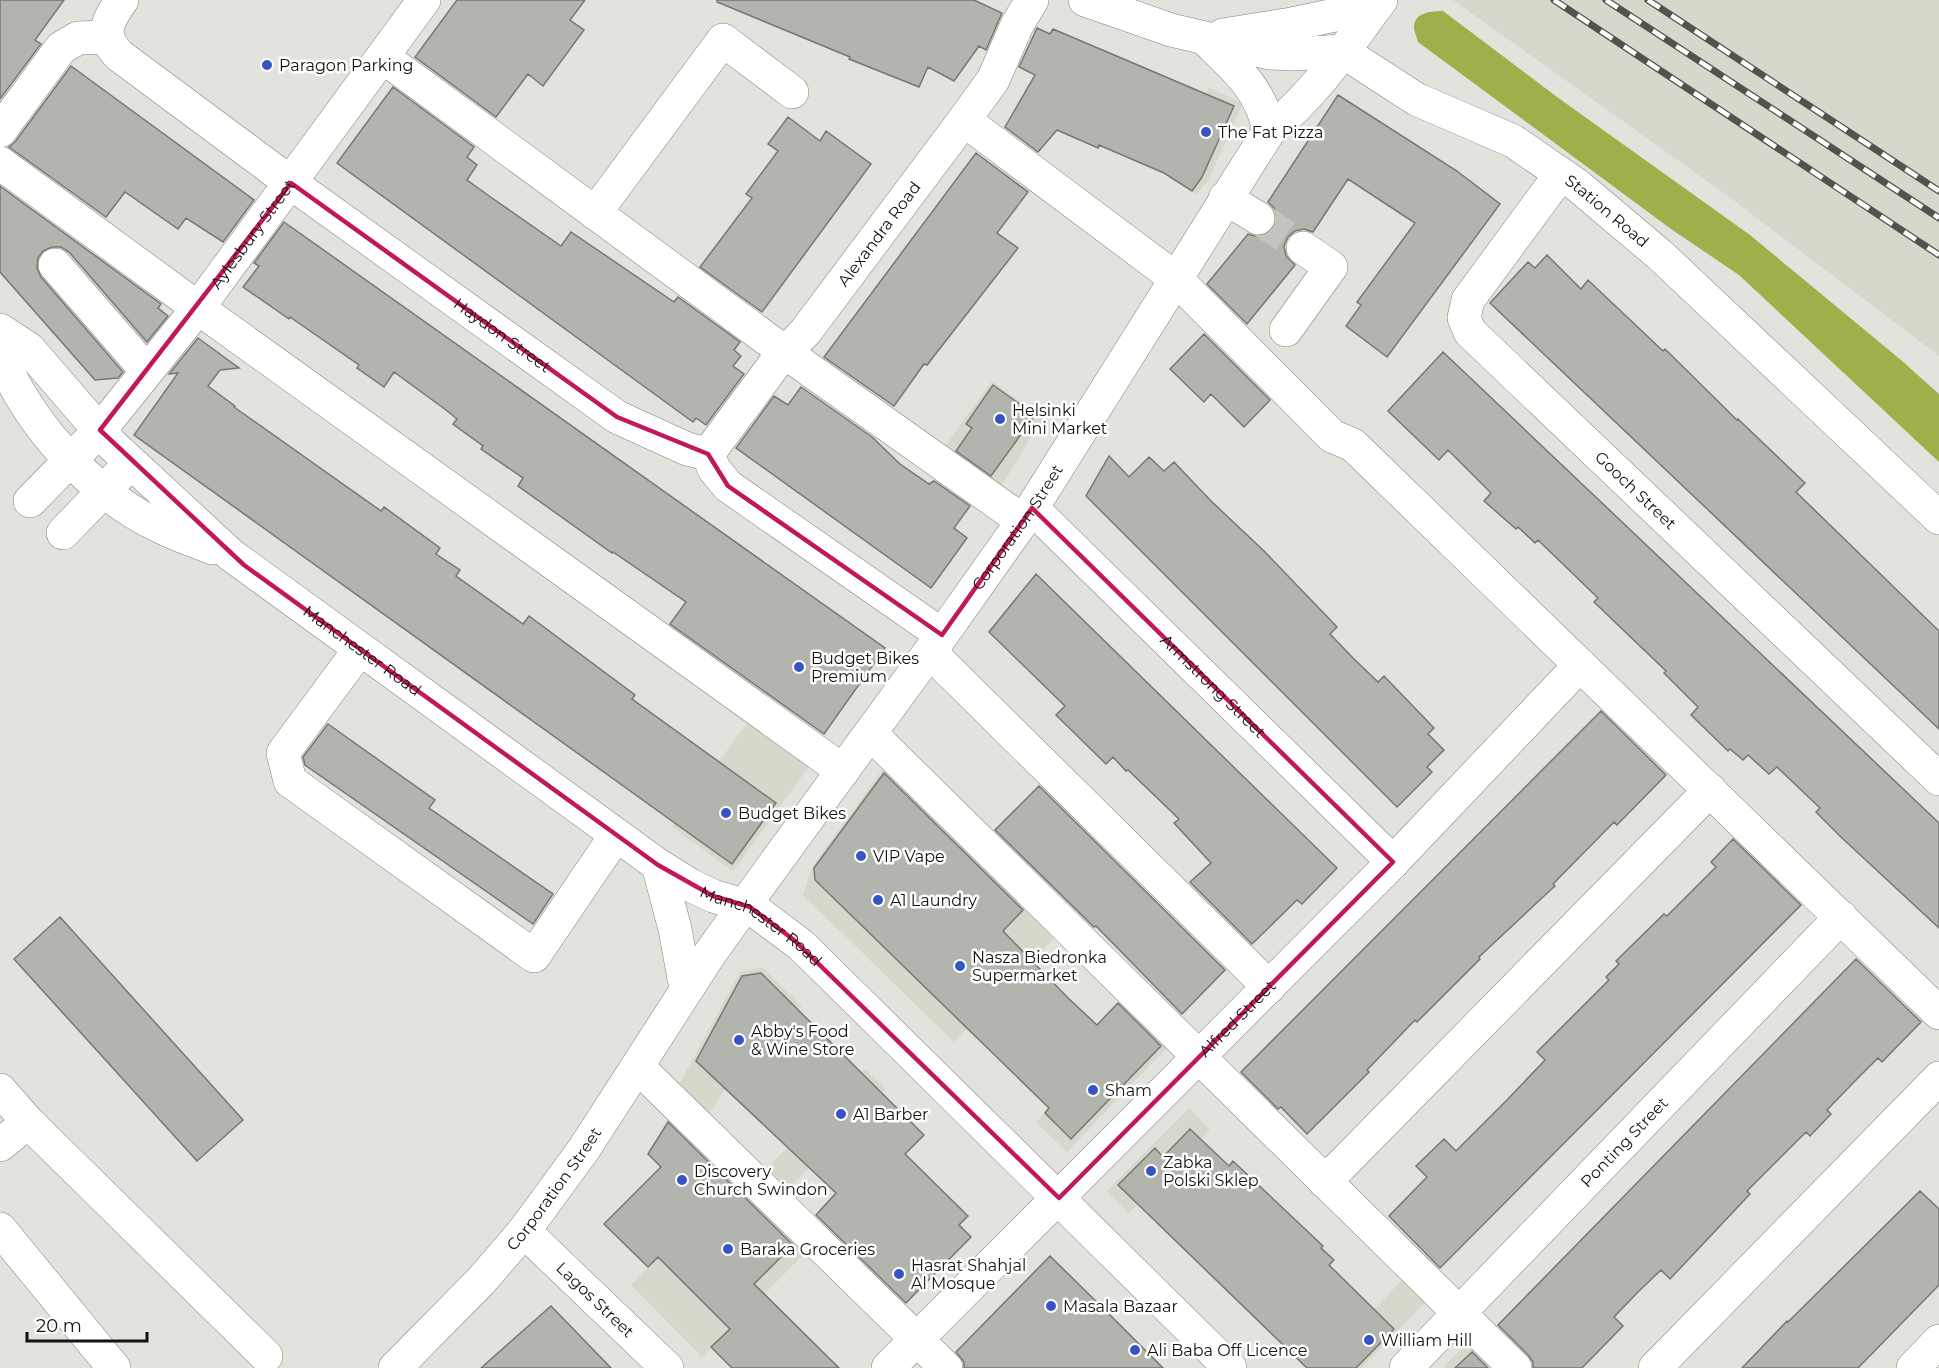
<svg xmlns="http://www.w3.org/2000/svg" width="1939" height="1368" font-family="Montserrat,sans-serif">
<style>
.built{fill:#d5d8ca}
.forest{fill:#9eb04a}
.building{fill:#b2b4ae;stroke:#767872;stroke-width:1.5}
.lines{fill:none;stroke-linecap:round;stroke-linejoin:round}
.minor-tunnel{stroke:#c3c4be;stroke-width:33;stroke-dasharray:33 16;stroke-linecap:butt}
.minor-casing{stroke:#82837d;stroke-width:34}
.minor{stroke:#fff;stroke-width:33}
.rail-casing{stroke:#52534f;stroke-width:7}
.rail{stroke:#fff;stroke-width:4.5;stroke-dasharray:14;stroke-linecap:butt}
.marked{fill:none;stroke:#c2185b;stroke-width:4.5;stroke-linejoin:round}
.poi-dot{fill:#3754c5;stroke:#fff;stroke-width:2}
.labels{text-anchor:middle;stroke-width:5;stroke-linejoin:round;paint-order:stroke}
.poi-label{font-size:16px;fill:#131411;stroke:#fff;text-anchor:start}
.street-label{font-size:16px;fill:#131411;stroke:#fff}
</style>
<rect width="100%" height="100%" fill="#e2e3dd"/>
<path class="built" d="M 1453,0 L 1939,0 L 1939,356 L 1728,196 Z
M 1209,88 L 1243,103 L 1208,181 L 1197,194 L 1168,176 Z
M 992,381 L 1043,418 L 996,495 L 939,455 Z
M 752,716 L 813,761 L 733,871 L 672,827 Z
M 891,758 L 1062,930 L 954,1042 L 803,895 L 812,867 Z
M 762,967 L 802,1006 L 730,1081 L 706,1119 L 676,1090 L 740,972 Z
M 1144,1010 L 1175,1039 L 1067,1152 L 1036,1122 Z
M 865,1069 L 886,1089 L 783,1194 L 762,1173 Z
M 1189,1108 L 1210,1130 L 1129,1213 L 1107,1191 Z
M 739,1175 L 811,1247 L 702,1357 L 631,1285 Z
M 1407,1275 L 1430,1297 L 1362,1368 L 1318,1368 Z
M 1472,1338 L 1493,1359 L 1485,1368 L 1443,1368 Z"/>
<path class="forest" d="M 1443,11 L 1557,97 L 1750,235 L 1901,360 L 1939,394 L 1939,462 L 1739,275 L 1671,229 L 1418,42 C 1417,38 1414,31 1414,27 C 1414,12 1433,11 1443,11 Z"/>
<path class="building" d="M 0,0 L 64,0 L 35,40 L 41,44 L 0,99 Z
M 457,0 L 585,0 L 570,20 L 584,30 L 543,86 L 528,74 L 496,117 L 415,57 Z
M 717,0 L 974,0 L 1002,13 L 986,50 L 979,46 L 954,81 L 928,67 L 919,87 L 849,59 L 850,57 L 717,2 Z
M 1037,28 L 1050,34 L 1053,29 L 1234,106 L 1202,177 L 1192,191 L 1164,173 L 1099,145 L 1098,148 L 1057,130 L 1038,152 L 1005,127 L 1035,75 L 1019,67 Z
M 71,66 L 254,200 L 223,242 L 186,218 L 178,229 L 125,192 L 106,217 L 9,147 L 15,142 Z
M 393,87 L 474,147 L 467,157 L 477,165 L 467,180 L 492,198 L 561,246 L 571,232 L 674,302 L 678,297 L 740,342 L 734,350 L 741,356 L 733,366 L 744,374 L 706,425 L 696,418 L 693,422 L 337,163 Z
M 1338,95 L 1457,171 L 1500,204 L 1387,357 L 1346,326 L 1361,305 L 1357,302 L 1415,223 L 1348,179 L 1313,232 L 1304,229 L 1295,231 L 1288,237 L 1284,246 L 1286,256 L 1295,265 L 1247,324 L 1207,284 L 1248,234 L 1258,237 L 1268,234 L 1274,228 L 1277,218 L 1274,208 L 1268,202 Z
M 788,117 L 820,141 L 826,131 L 871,164 L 762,312 L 700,267 L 752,198 L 746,194 L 778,151 L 768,144 Z
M 976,153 L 1028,192 L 997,233 L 1018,248 L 927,365 L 924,364 L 894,406 L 824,357 Z
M 0,186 L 161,304 L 158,308 L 168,316 L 147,342 L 69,252 L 61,247 L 52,247 L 43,251 L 38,258 L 37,268 L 41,277 L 123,372 L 118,378 L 95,380 L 0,272 Z
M 284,222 L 885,648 L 824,734 L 670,624 L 686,602 L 613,552 L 612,553 L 518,486 L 523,478 L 481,449 L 483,446 L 453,424 L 457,419 L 446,410 L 394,372 L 384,387 L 357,368 L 359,365 L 290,317 L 289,319 L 243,287 L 259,266 L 254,263 Z
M 1547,255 L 1581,289 L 1588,280 L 1663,351 L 1665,349 L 1737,420 L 1738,419 L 1805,483 L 1796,492 L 1939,631 L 1939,729 L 1490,303 L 1528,262 L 1535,268 Z
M 1204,334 L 1270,400 L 1244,427 L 1211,394 L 1204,402 L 1170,369 Z
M 198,338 L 239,368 L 220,370 L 208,386 L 235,406 L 234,407 L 381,511 L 384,507 L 440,548 L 436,554 L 460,570 L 456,576 L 523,624 L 529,616 L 635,695 L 632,699 L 776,803 L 732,864 L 134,435 L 178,373 L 169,374 Z
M 1443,352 L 1939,823 L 1939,928 L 1842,838 L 1816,812 L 1820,808 L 1777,767 L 1769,774 L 1748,755 L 1743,760 L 1730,749 L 1728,751 L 1691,715 L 1698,707 L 1664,673 L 1666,671 L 1594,602 L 1598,598 L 1538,540 L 1535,543 L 1518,527 L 1516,529 L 1484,501 L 1491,493 L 1448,450 L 1439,460 L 1388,411 Z
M 993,385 L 1035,415 L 991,476 L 956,451 L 972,428 L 966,424 Z
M 801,387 L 872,437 L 900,464 L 929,484 L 934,481 L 970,506 L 954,528 L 967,538 L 931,588 L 736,448 L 774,396 L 788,405 Z
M 1109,456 L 1129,477 L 1149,457 L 1164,471 L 1174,462 L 1211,501 L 1264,551 L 1337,627 L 1330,634 L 1353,658 L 1378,682 L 1384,676 L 1434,728 L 1428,734 L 1444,750 L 1427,767 L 1432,772 L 1397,807 L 1086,496 Z
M 1036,574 L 1337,868 L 1302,904 L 1297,900 L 1252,944 L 1190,882 L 1211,863 L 1174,823 L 1179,819 L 1128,770 L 1126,771 L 1113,757 L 1106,764 L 1056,715 L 1065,706 L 989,632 Z
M 1601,711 L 1666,775 L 1617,825 L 1614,822 L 1553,884 L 1555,886 L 1543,897 L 1479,957 L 1480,959 L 1417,1022 L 1415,1020 L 1367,1070 L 1369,1072 L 1307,1134 L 1281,1107 L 1278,1109 L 1241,1072 Z
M 328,724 L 435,800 L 429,808 L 553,894 L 533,924 L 305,765 L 303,757 Z
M 884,773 L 1023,910 L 1003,931 L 1068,998 L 1097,1025 L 1118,1003 L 1161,1046 L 1071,1139 L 1045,1113 L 1049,1108 L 815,880 L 814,868 Z
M 1039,786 L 1225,970 L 1182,1014 L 1096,926 L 1094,927 L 995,830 Z
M 1733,839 L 1801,905 L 1440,1268 L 1389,1216 L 1427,1177 L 1416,1166 L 1444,1139 L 1456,1151 L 1507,1100 L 1545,1060 L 1537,1052 L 1609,980 L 1606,977 L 1619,964 L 1616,961 L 1664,914 L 1667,916 L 1716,867 L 1711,862 Z
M 60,917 L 243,1120 L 197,1161 L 14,959 Z
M 1856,959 L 1921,1022 L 1882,1062 L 1878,1058 L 1853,1083 L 1827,1110 L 1831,1114 L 1810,1136 L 1806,1132 L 1747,1191 L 1750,1194 L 1670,1279 L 1661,1270 L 1638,1292 L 1614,1317 L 1623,1326 L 1582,1368 L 1533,1368 L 1533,1362 L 1528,1355 L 1498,1325 Z
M 761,973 L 924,1135 L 905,1154 L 968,1216 L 959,1225 L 971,1237 L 906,1303 L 816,1215 L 836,1193 L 696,1061 L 742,976 Z
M 668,1122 L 793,1245 L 754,1284 L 839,1368 L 732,1368 L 711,1347 L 730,1329 L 658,1257 L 648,1267 L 604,1224 L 661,1167 L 648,1154 Z
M 1190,1129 L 1229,1166 L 1233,1161 L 1323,1246 L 1321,1248 L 1334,1260 L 1329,1265 L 1394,1329 L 1356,1368 L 1307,1368 L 1118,1185 L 1155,1148 L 1163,1157 Z
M 1920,1191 L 1939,1209 L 1939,1285 L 1858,1368 L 1742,1368 L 1787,1321 L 1788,1322 Z
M 1050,1256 L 1114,1319 L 1163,1368 L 964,1368 L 964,1362 L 956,1352 Z
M 551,1306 L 611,1368 L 481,1368 Z
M 1472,1352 L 1488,1368 L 1455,1368 Z"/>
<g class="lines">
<path class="minor-tunnel" d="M 1258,218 L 1303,248"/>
<g class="minor-casing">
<g id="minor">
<path id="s1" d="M 122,0 C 107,21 99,36 120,56 L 291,183 L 617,417 L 687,449 L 708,454"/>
<path id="s2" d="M 1085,0 L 1171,30 L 1269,53 L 1294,54 L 1342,51 L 1416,99 L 1513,141 L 1577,185 L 1660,255 L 1939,518"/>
<path d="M 1223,35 L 1292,24 L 1377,6"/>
<path d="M 1204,38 C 1234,67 1261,88 1269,131"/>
<path d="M 383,57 L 786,353 L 1023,521"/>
<path d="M 964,120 L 1175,278 L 1332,436 L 1353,445 L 1939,1013"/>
<path d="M 0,131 L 61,48 L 78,38 L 106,37"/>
<path d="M 0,163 L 198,308 L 843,771"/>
<path id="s3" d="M 1560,175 L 1468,300 L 1464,318 L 1470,332 L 1939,779"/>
<path d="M 1225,198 L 1258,218"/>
<path d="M 595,213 L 723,40 L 792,92"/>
<path d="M 55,265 L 147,371"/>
<path id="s4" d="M 0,330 L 29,349 L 110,443 L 231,555 L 658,865 L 690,885 L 713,896 L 750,907 L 801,945 L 1230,1368"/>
<path d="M 1286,330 L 1331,267 L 1303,248"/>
<path d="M 0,355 C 7,369 13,383 21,396 C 52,448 106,502 161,527 C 177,535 195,541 212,548"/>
<path id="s5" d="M 708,454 L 774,365 L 806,331 L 964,120 L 993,80 L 1017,25 L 1032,0"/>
<path d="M 708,454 L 714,469 L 728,486 L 942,635"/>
<path id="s6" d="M 30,501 L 100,430 L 198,308 L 424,0"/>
<path id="s7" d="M 1032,508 L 1393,862"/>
<path d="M 63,533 L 119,475"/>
<path d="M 360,649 L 283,753 L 290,781 L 534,956 L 616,835"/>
<path d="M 930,652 L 1269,987"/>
<path d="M 871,734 L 1515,1368"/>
<path d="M 658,865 L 675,929 L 686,989"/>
<path d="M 638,1067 L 946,1368"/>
<path d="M 0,1090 L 28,1122 L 266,1356"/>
<path d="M 0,1145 L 28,1122"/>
<path d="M 1325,1182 L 1710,790"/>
<path d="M 0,1229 L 114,1368"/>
<path id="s8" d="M 524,1231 L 667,1368"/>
<path id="s9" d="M 395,1368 L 481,1281 L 524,1231 L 584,1149 L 711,952 L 781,855 L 942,635 L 1032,508 L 1269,131 C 1314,96 1347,46 1381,0"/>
<path id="s10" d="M 888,1368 L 1393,862 L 1580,665"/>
<path id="s11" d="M 1406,1368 L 1841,917"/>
<path d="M 1655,1368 L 1939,1078"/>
<path d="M 1913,1368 L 1939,1341"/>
</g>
</g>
<use href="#minor" class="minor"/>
<g class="rail-casing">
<path id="rail" d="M 1554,0 L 1939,255
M 1606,0 L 1939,218
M 1648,0 L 1939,191"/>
</g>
<use href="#rail" class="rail"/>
</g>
<path class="marked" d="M 291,183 L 617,417 L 708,454 L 728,486 L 942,635 L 1032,508 L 1393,862 L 1059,1198 L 794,940 L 750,907 L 713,896 L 658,865 L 244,565 L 100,430 Z"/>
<g class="poi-dot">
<circle cx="267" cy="65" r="6"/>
<circle cx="1206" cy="132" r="6"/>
<circle cx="1000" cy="419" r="6"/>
<circle cx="799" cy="667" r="6"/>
<circle cx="726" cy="813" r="6"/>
<circle cx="861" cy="856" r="6"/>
<circle cx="878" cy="900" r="6"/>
<circle cx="960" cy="966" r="6"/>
<circle cx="739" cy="1040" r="6"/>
<circle cx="1093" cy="1090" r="6"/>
<circle cx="841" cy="1114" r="6"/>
<circle cx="1151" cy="1171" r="6"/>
<circle cx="682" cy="1180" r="6"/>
<circle cx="728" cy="1249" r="6"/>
<circle cx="899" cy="1274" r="6"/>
<circle cx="1051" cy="1306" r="6"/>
<circle cx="1369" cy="1340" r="6"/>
<circle cx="1135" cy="1350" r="6"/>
</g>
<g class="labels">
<g class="poi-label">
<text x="279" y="71">Paragon Parking</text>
<text x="1218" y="138">The Fat Pizza</text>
<text x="1012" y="416">Helsinki<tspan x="1012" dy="18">Mini Market</tspan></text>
<text x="811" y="664">Budget Bikes<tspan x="811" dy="18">Premium</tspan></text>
<text x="738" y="819">Budget Bikes</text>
<text x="873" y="862">VIP Vape</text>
<text x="890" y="906">A1 Laundry</text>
<text x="972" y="963">Nasza Biedronka<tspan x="972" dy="18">Supermarket</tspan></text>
<text x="751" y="1037">Abby's Food<tspan x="751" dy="18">&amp; Wine Store</tspan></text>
<text x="1105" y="1096">Sham</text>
<text x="853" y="1120">A1 Barber</text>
<text x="1163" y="1168">Zabka<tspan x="1163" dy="18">Polski Sklep</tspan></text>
<text x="694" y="1177">Discovery<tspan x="694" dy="18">Church Swindon</tspan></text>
<text x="740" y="1255">Baraka Groceries</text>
<text x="911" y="1271">Hasrat Shahjal<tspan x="911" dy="18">Al Mosque</tspan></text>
<text x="1063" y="1312">Masala Bazaar</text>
<text x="1381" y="1346">William Hill</text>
<text x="1147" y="1356">Ali Baba Off Licence</text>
</g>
<g class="street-label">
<text dy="6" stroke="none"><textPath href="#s2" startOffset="576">Station Road</textPath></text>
<text dy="6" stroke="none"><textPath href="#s5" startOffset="279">Alexandra Road</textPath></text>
<text dy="6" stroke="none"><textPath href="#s6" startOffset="348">Aylesbury Street</textPath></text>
<text dy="6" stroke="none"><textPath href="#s1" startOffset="537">Haydon Street</textPath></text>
<text dy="6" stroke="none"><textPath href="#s3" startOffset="418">Gooch Street</textPath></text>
<text dy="6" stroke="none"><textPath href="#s9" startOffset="1048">Corporation Street</textPath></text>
<text dy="6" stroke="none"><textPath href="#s4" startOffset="486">Manchester Road</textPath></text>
<text dy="6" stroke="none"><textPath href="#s7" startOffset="254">Armstrong Street</textPath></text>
<text dy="6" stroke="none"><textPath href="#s4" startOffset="972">Manchester Road</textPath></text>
<text dy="6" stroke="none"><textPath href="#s10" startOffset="494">Alfred Street</textPath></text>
<text dy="6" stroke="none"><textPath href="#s11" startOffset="314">Ponting Street</textPath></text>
<text dy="6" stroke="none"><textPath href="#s9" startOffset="240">Corporation Street</textPath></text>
<text dy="6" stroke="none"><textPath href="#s8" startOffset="99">Lagos Street</textPath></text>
</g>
</g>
<path d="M27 1332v9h120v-9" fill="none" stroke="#131411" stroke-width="3"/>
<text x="36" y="1332" font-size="18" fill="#131411" stroke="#ffffff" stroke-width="4.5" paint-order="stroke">20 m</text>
</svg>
